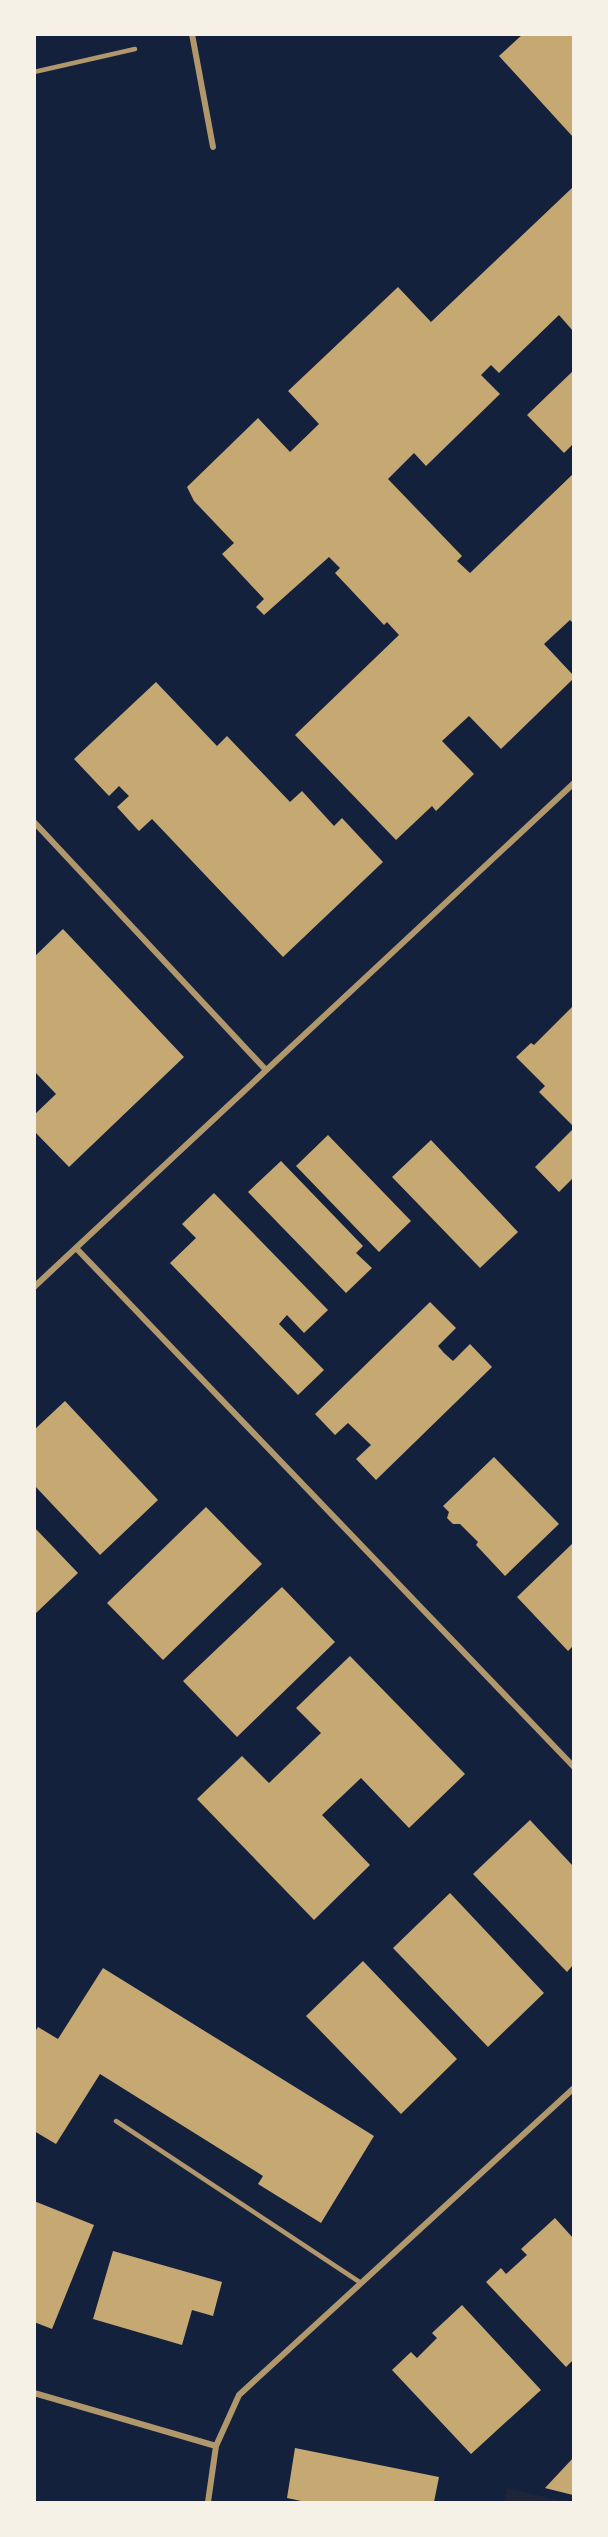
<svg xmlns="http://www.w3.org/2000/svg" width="608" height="2537" font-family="Arial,sans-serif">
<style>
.green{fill:#1d2539}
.building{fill:#c6a872}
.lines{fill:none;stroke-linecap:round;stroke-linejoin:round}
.service{stroke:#b1986c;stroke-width:4.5}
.minor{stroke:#b1986c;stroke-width:6}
</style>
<rect width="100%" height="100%" fill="#14213d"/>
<path class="green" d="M 507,2488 L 567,2502 L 504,2502 Z"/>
<path class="building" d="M 523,34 L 573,34 L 573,137 L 499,56 Z
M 573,187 L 573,331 L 559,315 L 499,373 L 491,365 L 481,375 L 500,394 L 426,466 L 414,453 L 388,479 L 462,556 L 457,561 L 470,573 L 573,474 L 573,623 L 570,620 L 544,644 L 573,675 L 573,679 L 501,749 L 469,716 L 442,741 L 474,774 L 436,811 L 432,806 L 396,840 L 295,735 L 399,635 L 387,622 L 384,625 L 335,573 L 340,568 L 329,557 L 264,615 L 256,607 L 264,599 L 222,554 L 234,543 L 194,501 L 187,487 L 258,418 L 290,452 L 319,424 L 288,391 L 398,287 L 431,322 Z
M 573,371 L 573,444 L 564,453 L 527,415 Z
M 156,682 L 217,746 L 227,736 L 290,802 L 302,791 L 334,826 L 342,818 L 383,862 L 283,957 L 152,819 L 139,831 L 136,828 L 117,807 L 129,796 L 119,786 L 109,796 L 74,759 Z
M 63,929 L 184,1057 L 69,1167 L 34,1131 L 34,1115 L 56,1094 L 34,1071 L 34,957 Z
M 573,1006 L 573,1126 L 539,1092 L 545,1086 L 516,1057 L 531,1043 L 534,1045 Z
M 573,1129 L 573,1178 L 559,1192 L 535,1167 Z
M 328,1135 L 411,1221 L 379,1252 L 296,1166 Z
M 431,1140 L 518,1232 L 480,1268 L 392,1177 Z
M 281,1161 L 363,1246 L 356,1253 L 372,1268 L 346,1293 L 248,1192 Z
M 214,1193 L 328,1310 L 304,1333 L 287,1315 L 279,1324 L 324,1370 L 298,1395 L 170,1263 L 196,1238 L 182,1224 Z
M 430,1302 L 456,1328 L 438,1346 L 444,1353 L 453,1361 L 470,1344 L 492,1367 L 376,1480 L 356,1459 L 371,1445 L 348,1423 L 335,1435 L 315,1414 Z
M 65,1401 L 158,1500 L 100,1555 L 34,1485 L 34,1430 Z
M 494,1457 L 559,1524 L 505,1576 L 476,1545 L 478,1542 L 460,1524 L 453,1524 L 447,1518 L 449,1512 L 443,1506 Z
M 206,1507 L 262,1564 L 163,1660 L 107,1603 Z
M 34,1527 L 78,1573 L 34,1615 Z
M 573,1543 L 573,1646 L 568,1651 L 517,1597 Z
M 282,1587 L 335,1642 L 237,1737 L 183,1681 Z
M 350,1656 L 465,1774 L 409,1828 L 361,1778 L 322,1815 L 370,1865 L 314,1920 L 197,1799 L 242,1756 L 269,1783 L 321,1733 L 296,1708 Z
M 530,1820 L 573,1866 L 573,1965 L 567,1972 L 473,1874 Z
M 450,1893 L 544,1993 L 488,2047 L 393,1948 Z
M 363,1961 L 457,2059 L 401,2114 L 306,2016 Z
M 103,1968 L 374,2136 L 321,2223 L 258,2184 L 263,2176 L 100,2074 L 56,2144 L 34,2131 L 34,2033 L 38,2027 L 58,2039 Z
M 34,2201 L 94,2225 L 52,2329 L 34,2322 Z
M 555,2218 L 573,2238 L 573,2360 L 566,2367 L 486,2282 L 501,2268 L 506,2274 L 527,2255 L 521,2249 Z
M 113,2251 L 222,2282 L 213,2316 L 192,2310 L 182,2345 L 93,2319 Z
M 462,2305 L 541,2390 L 471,2454 L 392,2370 L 411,2352 L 417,2358 L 437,2338 L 432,2333 Z
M 295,2448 L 439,2477 L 434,2502 L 306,2502 L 287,2498 Z
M 573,2458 L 573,2495 L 545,2488 Z"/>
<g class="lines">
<path class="service" d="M 34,72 L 135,49
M 116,2121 L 361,2283"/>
<path class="minor" d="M 192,34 L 213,147
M 34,822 L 266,1070
M 76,1248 L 574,1767
M 34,1287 L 574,783
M 34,2393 L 216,2446
M 208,2502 L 216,2446 L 239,2395 L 574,2088"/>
</g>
<rect width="608" height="2537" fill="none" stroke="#f6f1e7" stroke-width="72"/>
</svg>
